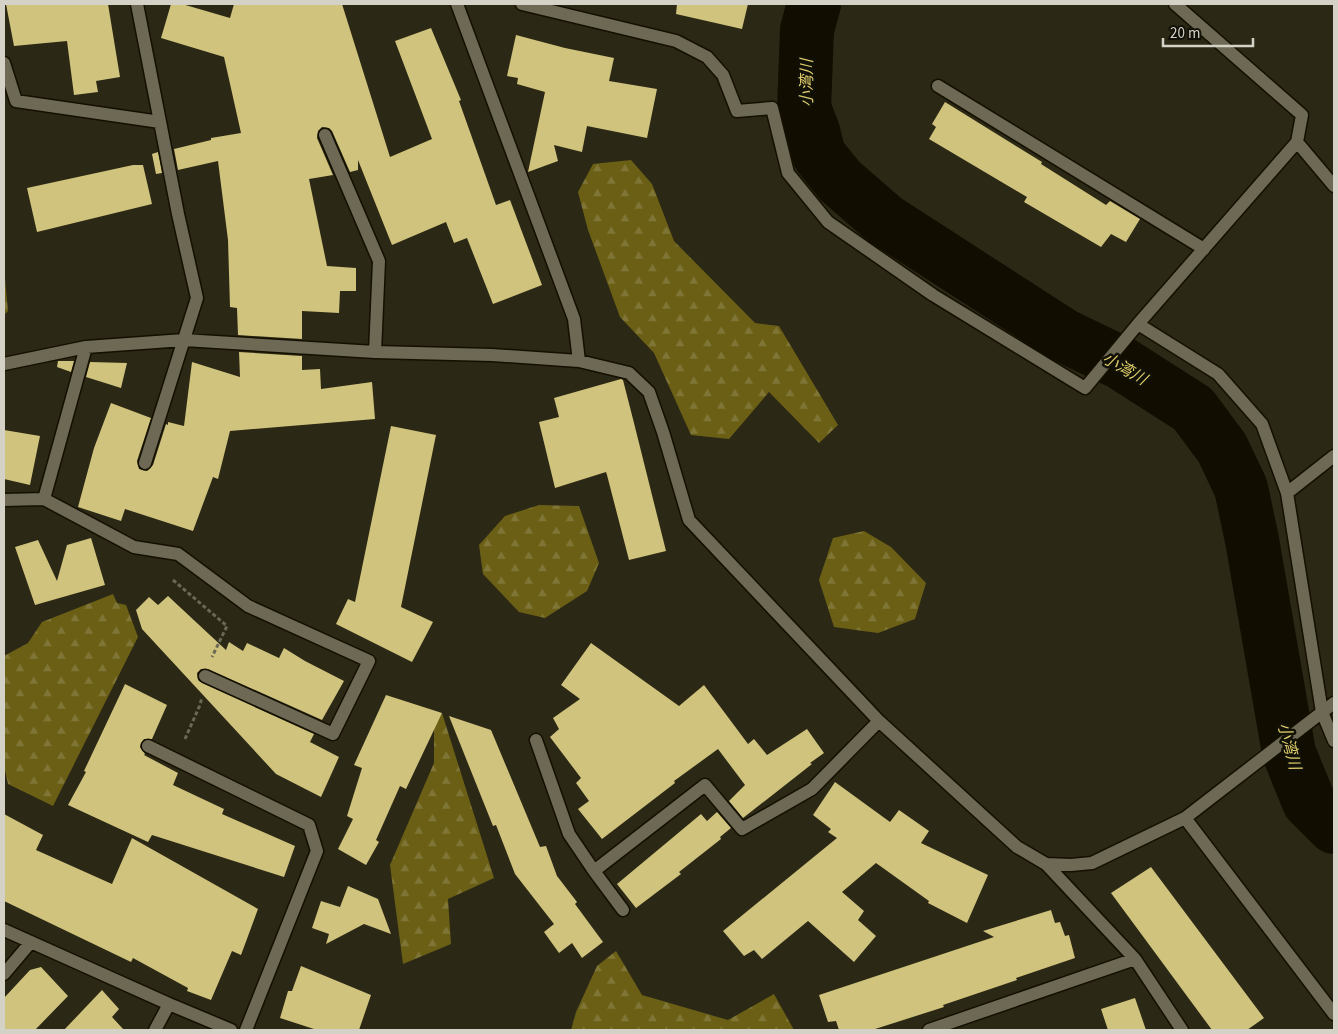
<svg xmlns="http://www.w3.org/2000/svg" width="1338" height="1034" font-family="'Source Sans 3','Noto Sans JP',sans-serif">
<style>
.forest{fill:url(#forest-firs)}
.lines{fill:none;stroke-linecap:round;stroke-linejoin:round}
.river{stroke:#110d00;stroke-width:54}
.building{fill:#d0c37d}
.minor-casing{stroke:#141001;stroke-width:15}
.path{stroke:#6a6857;stroke-width:3;stroke-dasharray:4 2.5;stroke-linecap:butt}
.minor{stroke:#6d6954;stroke-width:12}
.labels{text-anchor:middle;stroke-width:5;stroke-linejoin:round;paint-order:stroke}
.water-label{font-size:16px;font-style:italic;fill:#dfcd6b;stroke:#121108}
</style>
<defs>
<pattern id="forest-firs" width="22" height="20" patternUnits="userSpaceOnUse" patternTransform="scale(1.25)"><rect width="22" height="20" fill="#6b5f15"/><path d="M5 1l3.5 6h-7zM16 11l3.5 6h-7z" fill="#7f7536"/></pattern>
</defs>
<rect width="100%" height="100%" fill="#2b2815"/>
<path class="forest" d="M 631,160 L 652,184 L 674,241 L 755,323 L 779,326 L 838,425 L 819,443 L 769,392 L 729,439 L 691,435 L 654,353 L 620,317 L 588,230 L 578,192 L 593,164 Z
M 4,275 L 5,279 L 8,311 L 4,315 Z
M 539,505 L 579,506 L 599,563 L 587,591 L 545,618 L 519,612 L 483,574 L 479,545 L 505,516 Z
M 864,531 L 891,547 L 926,583 L 915,619 L 878,633 L 834,627 L 819,580 L 833,538 Z
M 113,594 L 117,603 L 126,605 L 138,637 L 53,806 L 8,784 L 4,766 L 4,656 L 28,643 L 42,622 Z
M 442,713 L 494,878 L 448,899 L 451,944 L 403,964 L 390,865 L 434,763 L 434,724 Z
M 616,951 L 642,995 L 728,1020 L 774,994 L 794,1030 L 571,1030 L 576,1012 L 597,966 Z"/>
<g class="lines">
<path class="river" d="M 814,4 L 807,30 L 804,108 L 813,131 L 819,155 L 840,181 L 885,220 L 1063,335 L 1121,363 L 1193,409 L 1222,448 L 1241,488 L 1252,540 L 1289,753 L 1309,802 L 1334,827"/>
</g>
<path class="building" d="M 6,4 L 108,4 L 120,77 L 96,81 L 98,92 L 74,95 L 67,41 L 14,46 Z
M 171,4 L 182,4 L 230,18 L 234,4 L 342,4 L 390,157 L 432,139 L 395,41 L 431,28 L 461,100 L 459,101 L 496,205 L 510,200 L 542,285 L 493,304 L 467,238 L 454,243 L 446,222 L 392,245 L 358,160 L 358,170 L 350,172 L 332,131 L 329,128 L 322,127 L 318,131 L 317,138 L 333,175 L 309,179 L 327,266 L 356,268 L 356,291 L 340,291 L 339,313 L 302,311 L 302,339 L 238,335 L 237,308 L 230,307 L 228,240 L 218,161 L 178,170 L 174,149 L 211,140 L 211,138 L 241,133 L 224,57 L 161,38 Z
M 677,4 L 748,4 L 742,29 L 676,14 Z
M 516,35 L 565,48 L 614,58 L 609,81 L 657,89 L 647,138 L 587,126 L 582,152 L 554,145 L 558,161 L 528,172 L 545,92 L 517,84 L 518,78 L 507,76 Z
M 945,102 L 1042,162 L 1041,164 L 1106,205 L 1110,201 L 1140,219 L 1126,242 L 1111,234 L 1101,247 L 1024,202 L 1027,197 L 929,139 L 936,127 L 932,124 Z
M 158,152 L 162,173 L 156,174 L 152,154 Z
M 133,165 L 143,165 L 152,204 L 37,232 L 27,188 Z
M 239,352 L 302,356 L 302,370 L 320,369 L 321,389 L 372,382 L 375,419 L 230,431 L 218,479 L 213,477 L 193,531 L 125,509 L 121,521 L 78,507 L 94,448 L 111,403 L 151,418 L 137,461 L 139,469 L 147,471 L 153,465 L 166,424 L 168,425 L 168,422 L 184,426 L 192,362 L 240,377 Z
M 58,361 L 74,361 L 71,372 L 57,367 Z
M 90,362 L 127,363 L 121,388 L 86,377 Z
M 621,379 L 623,380 L 634,423 L 666,551 L 629,560 L 607,475 L 606,472 L 555,488 L 539,422 L 559,417 L 554,398 Z
M 391,426 L 436,435 L 401,607 L 433,622 L 412,662 L 336,624 L 348,599 L 355,602 Z
M 4,430 L 40,436 L 30,485 L 4,479 Z
M 91,538 L 105,585 L 35,605 L 15,547 L 38,540 L 57,581 L 67,545 Z
M 168,596 L 226,650 L 229,642 L 243,651 L 247,643 L 279,658 L 284,648 L 305,661 L 344,681 L 322,720 L 208,669 L 201,669 L 197,673 L 198,680 L 202,683 L 314,734 L 310,742 L 339,757 L 321,797 L 276,774 L 142,629 L 136,610 L 149,597 L 158,605 Z
M 591,643 L 679,706 L 704,685 L 748,744 L 754,739 L 767,755 L 807,729 L 824,753 L 810,763 L 812,764 L 743,818 L 729,801 L 745,785 L 718,749 L 674,781 L 675,783 L 602,839 L 578,809 L 589,801 L 576,783 L 581,778 L 550,737 L 559,729 L 553,718 L 580,699 L 561,685 Z
M 125,684 L 167,705 L 152,739 L 144,739 L 141,743 L 140,747 L 145,754 L 144,755 L 178,773 L 173,785 L 224,809 L 222,814 L 295,846 L 284,877 L 152,835 L 148,842 L 68,805 L 86,772 L 84,771 Z
M 386,695 L 442,713 L 406,789 L 400,786 L 376,840 L 379,842 L 366,865 L 338,849 L 353,819 L 347,816 L 362,768 L 354,765 Z
M 449,716 L 491,730 L 540,847 L 546,846 L 557,876 L 577,902 L 575,904 L 603,942 L 582,958 L 572,943 L 559,953 L 544,932 L 554,924 L 515,874 L 496,825 L 493,826 Z
M 835,782 L 890,822 L 899,810 L 929,831 L 921,843 L 988,875 L 967,923 L 928,903 L 929,901 L 876,863 L 842,892 L 864,911 L 858,920 L 876,936 L 854,962 L 808,921 L 762,959 L 754,950 L 744,956 L 723,931 L 837,838 L 828,832 L 831,829 L 813,815 Z
M 717,812 L 731,828 L 720,837 L 721,839 L 679,872 L 681,874 L 636,908 L 617,884 L 701,814 L 707,821 Z
M 4,814 L 43,835 L 36,850 L 112,884 L 132,838 L 258,909 L 241,955 L 232,951 L 211,1000 L 187,991 L 188,988 L 133,958 L 131,962 L 4,901 Z
M 1151,867 L 1264,1018 L 1247,1030 L 1212,1030 L 1111,893 Z
M 348,886 L 378,899 L 391,934 L 364,924 L 326,944 L 329,934 L 312,928 L 321,901 L 340,907 Z
M 1051,910 L 1055,923 L 1060,922 L 1065,936 L 1069,935 L 1075,958 L 1016,978 L 1017,980 L 943,1005 L 944,1007 L 872,1030 L 839,1030 L 836,1021 L 828,1022 L 819,995 L 994,937 L 983,931 Z
M 301,966 L 371,995 L 359,1030 L 317,1030 L 280,1018 L 288,991 L 292,991 Z
M 41,967 L 68,996 L 35,1030 L 4,1030 L 4,998 L 30,970 Z
M 102,990 L 119,1009 L 112,1017 L 124,1030 L 64,1030 Z
M 1135,998 L 1146,1030 L 1108,1030 L 1101,1009 Z"/>
<g class="lines">
<g class="minor-casing">
<path id="minor" d="M 137,4 L 178,214 L 197,298 L 145,463
M 457,4 L 574,319 L 579,361
M 522,4 L 676,41 L 707,57 L 723,75 L 737,111 L 772,108 L 788,173 L 828,222 L 933,295 L 1085,388 L 1138,324 L 1297,142 L 1302,115 L 1175,4
M 4,63 L 16,101 L 160,122
M 938,86 L 1204,249
M 325,135 L 379,261 L 375,352
M 1297,142 L 1334,186
M 1138,324 L 1218,374 L 1262,424 L 1287,493 L 1322,712 L 1334,741
M 86,347 L 44,499 L 134,547 L 178,554 L 248,606 L 369,661 L 333,734 L 205,676
M 4,364 L 86,347 L 184,340 L 375,352 L 492,355 L 579,361 L 629,373 L 649,392 L 663,432 L 689,520 L 879,721 L 1017,847 L 1046,864 L 1071,865 L 1092,863 L 1185,818 L 1334,703
M 1287,493 L 1334,456
M 4,500 L 44,499
M 536,740 L 569,834 L 594,871 L 705,785 L 742,829 L 812,789 L 879,721
M 148,746 L 309,825 L 317,851 L 246,1030
M 1185,818 L 1334,1014
M 594,871 L 623,910
M 4,930 L 169,1004 L 231,1030
M 1135,959 L 1182,1030
M 4,974 L 31,942
M 155,1030 L 169,1004
M 929,1030 L 1135,959 L 1046,864"/>
</g>
<path class="path" d="M 173,580 L 227,626 L 212,657
M 185,739 L 200,705 L 202,697"/>
<use href="#minor" class="minor"/>
</g>
<g class="labels">
<g class="water-label">
<text transform="translate(806 83) rotate(-90)" y="6">小湾川</text>
<text transform="translate(1125 368) rotate(30)" y="6">小湾川</text>
<text transform="translate(1290 746) rotate(75)" y="6">小湾川</text>
</g>
</g>
<rect width="1338" height="1034" fill="none" stroke="#d4d2c6" stroke-width="10"/>
<path d="M1163 38v8h90v-8" fill="none" stroke="#d4d2c6" stroke-width="2.5"/>
<text x="1170" y="38" font-size="15" fill="#d4d2c6" stroke="#121108" stroke-width="4" paint-order="stroke">20 m</text>
</svg>
